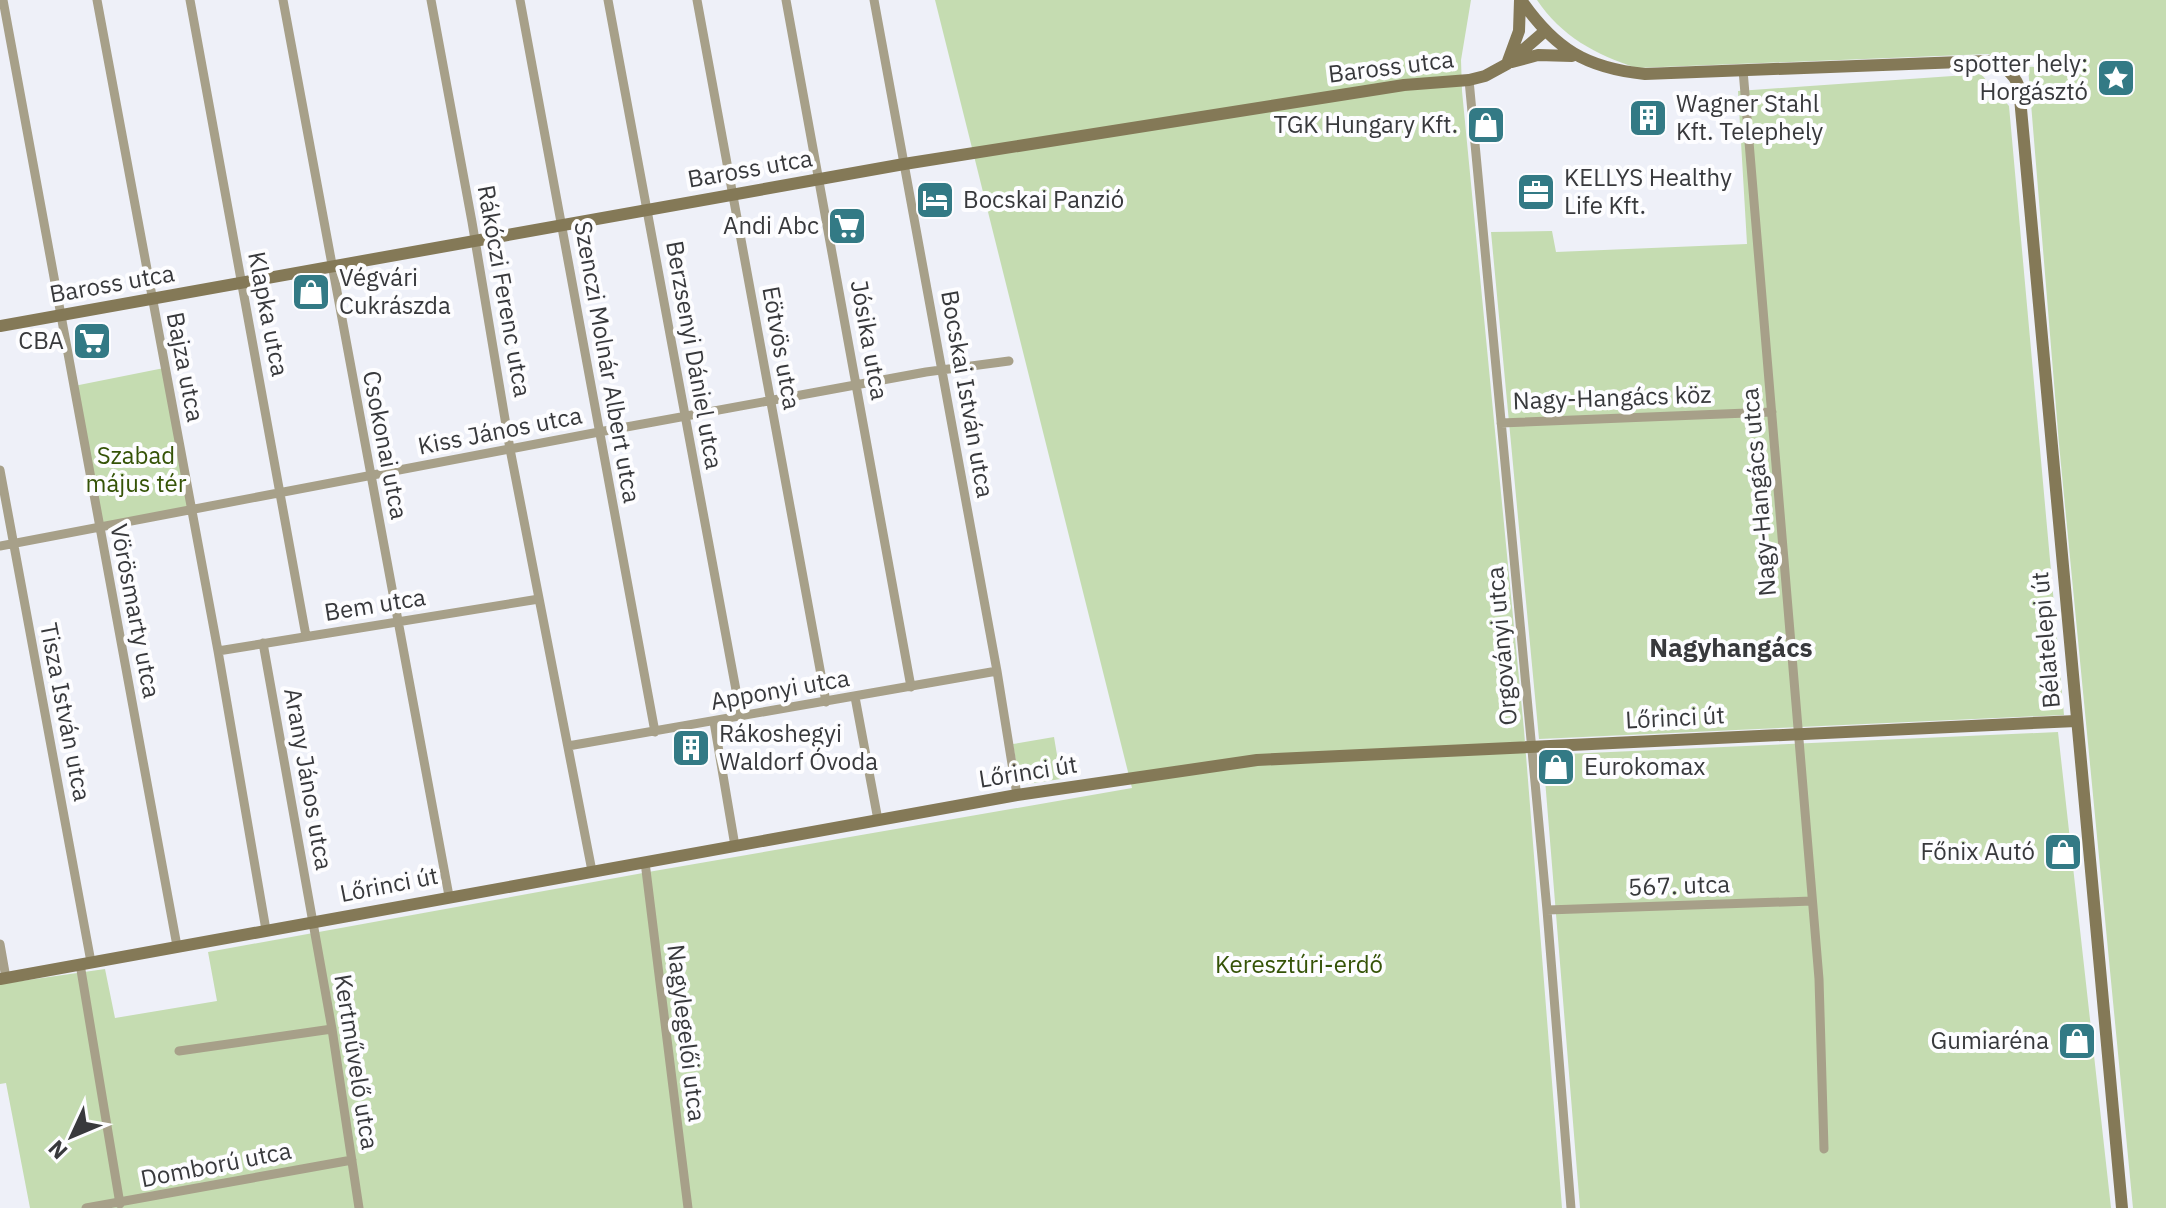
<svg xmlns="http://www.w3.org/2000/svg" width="2166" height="1208" font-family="'IBM Plex Sans',sans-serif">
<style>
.green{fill:#c5dcb1}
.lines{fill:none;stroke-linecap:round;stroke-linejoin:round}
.street{stroke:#a7a089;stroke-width:9}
.secondary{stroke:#847957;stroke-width:12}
.labels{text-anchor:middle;stroke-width:8;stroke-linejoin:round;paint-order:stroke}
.poi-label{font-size:24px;fill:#38393c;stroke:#fdfdff;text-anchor:end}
.street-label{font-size:24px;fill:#38393c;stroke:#fdfdff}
.park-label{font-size:24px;fill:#355307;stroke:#fdfdff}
.neighbourhood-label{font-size:26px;font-weight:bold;fill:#38393c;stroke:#fdfdff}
</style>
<rect width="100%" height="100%" fill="#eef0f8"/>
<path class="green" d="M 935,0 L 1471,0 L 1461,60 L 1462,91 L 1524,730 L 1562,1208 L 30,1208 L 6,1083 L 0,1084 L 0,984 L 105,969 L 115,1018 L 217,1001 L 208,952 L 654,871 L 1132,788 Z
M 1537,0 L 2166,0 L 2166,1208 L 2133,1208 L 2059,444 L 2028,67 L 2065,66 L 2058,57 L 2022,55 L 2005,61 L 1988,54 L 1637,68 C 1596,55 1561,36 1537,0 Z
M 1981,74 L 2009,106 L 2064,715 L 1539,739 L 1491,232 L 1552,231 L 1556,252 L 1747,244 L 1738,91 Z
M 164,368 L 192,509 L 99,526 L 74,386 Z
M 2058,732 L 2111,1208 L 1580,1208 L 1543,755 Z
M 1054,737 L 1061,779 L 1020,785 L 1013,744 Z"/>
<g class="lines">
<path class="street" d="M 3,0 L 177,946
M 97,0 L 218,651 L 266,930
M 190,0 L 306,636
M 283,0 L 449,896
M 431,0 L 472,222 L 510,449 L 592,871
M 520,0 L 655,732
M 608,0 L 741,717
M 697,0 L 826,702
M 786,0 L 911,687
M 874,0 L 997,671 L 1017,795
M 1743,70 L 1819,979 L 1824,1149
M 1469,80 L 1547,910 L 1571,1208
M 1501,423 L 1772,412
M 0,470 L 91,962
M 0,546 L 599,432 L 926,372 L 1009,361
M 263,643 L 332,1029 L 359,1208
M 218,651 L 539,599
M 855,697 L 878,820
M 714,722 L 735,846
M 568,746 L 997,671
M 645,862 L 688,1208
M 1547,910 L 1812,901
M 0,944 L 6,978
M 80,964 L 120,1204
M 179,1051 L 332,1029
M 86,1208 L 352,1160"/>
<path class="secondary" d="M 1521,0 C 1555,49 1586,68 1645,74 L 1987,61 C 2002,65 2013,71 2019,87 L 2122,1208
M 1508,61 L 1519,31 L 1520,0
M 1512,62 L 1538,55 L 1572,56
M 0,326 L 904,164 L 1404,85 L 1469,80 L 1485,76 L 1507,64 L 1545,31
M 0,979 L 1017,795 L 1257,760 L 2076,721"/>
</g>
<defs>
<g id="sight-square" transform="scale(2)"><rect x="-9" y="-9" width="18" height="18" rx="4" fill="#337a85" stroke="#fdfdff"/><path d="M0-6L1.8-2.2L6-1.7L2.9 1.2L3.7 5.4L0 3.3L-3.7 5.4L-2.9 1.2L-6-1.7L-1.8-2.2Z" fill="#fff"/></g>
<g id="building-square" transform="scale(2)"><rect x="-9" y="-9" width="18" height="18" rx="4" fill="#337a85" stroke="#fdfdff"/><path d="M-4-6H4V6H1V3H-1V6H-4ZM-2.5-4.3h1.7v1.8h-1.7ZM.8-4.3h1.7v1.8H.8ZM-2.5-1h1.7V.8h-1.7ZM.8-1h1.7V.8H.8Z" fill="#fff"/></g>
<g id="shop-square" transform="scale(2)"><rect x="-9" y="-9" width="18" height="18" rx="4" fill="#337a85" stroke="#fdfdff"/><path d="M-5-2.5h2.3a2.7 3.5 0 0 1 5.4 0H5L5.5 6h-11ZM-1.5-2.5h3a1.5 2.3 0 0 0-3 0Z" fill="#fff"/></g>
<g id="office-square" transform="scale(2)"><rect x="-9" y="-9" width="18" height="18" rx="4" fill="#337a85" stroke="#fdfdff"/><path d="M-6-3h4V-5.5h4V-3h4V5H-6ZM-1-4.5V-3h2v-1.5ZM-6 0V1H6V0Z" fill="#fff"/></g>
<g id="hotel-square" transform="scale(2)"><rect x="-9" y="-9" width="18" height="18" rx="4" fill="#337a85" stroke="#fdfdff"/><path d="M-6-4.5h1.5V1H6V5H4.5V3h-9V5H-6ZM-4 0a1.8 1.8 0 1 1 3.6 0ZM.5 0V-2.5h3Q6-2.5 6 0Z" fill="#fff"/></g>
<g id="supermarket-square" transform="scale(2)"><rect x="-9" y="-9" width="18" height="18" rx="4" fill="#337a85" stroke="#fdfdff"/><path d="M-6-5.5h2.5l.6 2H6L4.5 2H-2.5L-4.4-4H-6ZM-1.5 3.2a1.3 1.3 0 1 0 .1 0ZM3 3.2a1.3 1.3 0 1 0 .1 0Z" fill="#fff"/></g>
</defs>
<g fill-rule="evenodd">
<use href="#sight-square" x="2116" y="78"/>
<use href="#building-square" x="1648" y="118"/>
<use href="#shop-square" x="1486" y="125"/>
<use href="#office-square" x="1536" y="192"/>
<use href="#hotel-square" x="935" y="200"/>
<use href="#supermarket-square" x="847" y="226"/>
<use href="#shop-square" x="311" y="292"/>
<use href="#supermarket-square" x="92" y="341"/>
<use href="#building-square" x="691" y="748"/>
<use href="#shop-square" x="1556" y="767"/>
<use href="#shop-square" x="2063" y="852"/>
<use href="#shop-square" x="2077" y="1041"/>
</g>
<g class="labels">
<g class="poi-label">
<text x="2088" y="72">spotter hely:<tspan x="2088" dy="28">Horgásztó</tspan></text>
<text x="1676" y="112" text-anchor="start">Wagner Stahl<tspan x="1676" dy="28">Kft. Telephely</tspan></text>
<text x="1458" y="133">TGK Hungary Kft.</text>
<text x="1564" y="186" text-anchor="start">KELLYS Healthy<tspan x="1564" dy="28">Life Kft.</tspan></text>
<text x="963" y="208" text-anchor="start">Bocskai Panzió</text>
<text x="819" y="234">Andi Abc</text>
<text x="339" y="286" text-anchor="start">Végvári<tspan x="339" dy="28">Cukrászda</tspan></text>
<text x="64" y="349">CBA</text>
<text x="719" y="742" text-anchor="start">Rákoshegyi<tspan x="719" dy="28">Waldorf Óvoda</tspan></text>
<text x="1584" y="775" text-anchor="start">Eurokomax</text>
<text x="2035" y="860">Főnix Autó</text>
<text x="2049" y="1049">Gumiaréna</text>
</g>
<g class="street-label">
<text transform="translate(1391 67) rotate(-7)" y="8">Baross utca</text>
<text transform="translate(750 169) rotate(-10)" y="8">Baross utca</text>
<text transform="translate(112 284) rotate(-10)" y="8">Baross utca</text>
<text transform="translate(504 291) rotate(80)" y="8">Rákóczi Ferenc utca</text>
<text transform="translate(268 314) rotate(79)" y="8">Klapka utca</text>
<text transform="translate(869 340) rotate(80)" y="8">Jósika utca</text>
<text transform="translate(781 348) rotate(80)" y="8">Eötvös utca</text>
<text transform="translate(694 355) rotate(80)" y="8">Berzsenyi Dániel utca</text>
<text transform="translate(607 362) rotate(80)" y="8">Szenczi Molnár Albert utca</text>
<text transform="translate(185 367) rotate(79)" y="8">Bajza utca</text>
<text transform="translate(967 394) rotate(80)" y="8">Bocskai István utca</text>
<text transform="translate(1612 398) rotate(-2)" y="8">Nagy-Hangács köz</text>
<text transform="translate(500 431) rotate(-11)" y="8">Kiss János utca</text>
<text transform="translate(385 445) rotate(79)" y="8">Csokonai utca</text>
<text transform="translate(1759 492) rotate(-95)" y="8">Nagy-Hangács utca</text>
<text transform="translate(375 605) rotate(-9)" y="8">Bem utca</text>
<text transform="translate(135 611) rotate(79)" y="8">Vörösmarty utca</text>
<text transform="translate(2046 640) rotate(-95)" y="8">Bélatelepi út</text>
<text transform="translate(1502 646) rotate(-95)" y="8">Orgoványi utca</text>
<text transform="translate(780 690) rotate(-10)" y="8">Apponyi utca</text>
<text transform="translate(65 712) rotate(79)" y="8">Tisza István utca</text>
<text transform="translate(1675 718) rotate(-3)" y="8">Lőrinci út</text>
<text transform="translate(1028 772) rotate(-9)" y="8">Lőrinci út</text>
<text transform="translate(308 779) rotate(80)" y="8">Arany János utca</text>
<text transform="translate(389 885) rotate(-11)" y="8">Lőrinci út</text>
<text transform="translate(1679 886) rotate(-2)" y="8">567. utca</text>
<text transform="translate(686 1033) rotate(83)" y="8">Nagylegelői utca</text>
<text transform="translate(356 1062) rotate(81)" y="8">Kertművelő utca</text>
<text transform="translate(216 1165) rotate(-11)" y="8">Domború utca</text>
</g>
<g class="park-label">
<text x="136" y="464">Szabad<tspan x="136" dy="28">május tér</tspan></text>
<text x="1299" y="973">Keresztúri-erdő</text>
</g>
<g class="neighbourhood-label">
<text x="1731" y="657">Nagyhangács</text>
</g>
</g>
<g transform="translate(72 1136) rotate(226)" stroke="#fdfdff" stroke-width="6" paint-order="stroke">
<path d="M0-6L14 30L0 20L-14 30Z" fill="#38393c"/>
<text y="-12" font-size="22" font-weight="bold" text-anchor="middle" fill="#38393c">N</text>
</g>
</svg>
